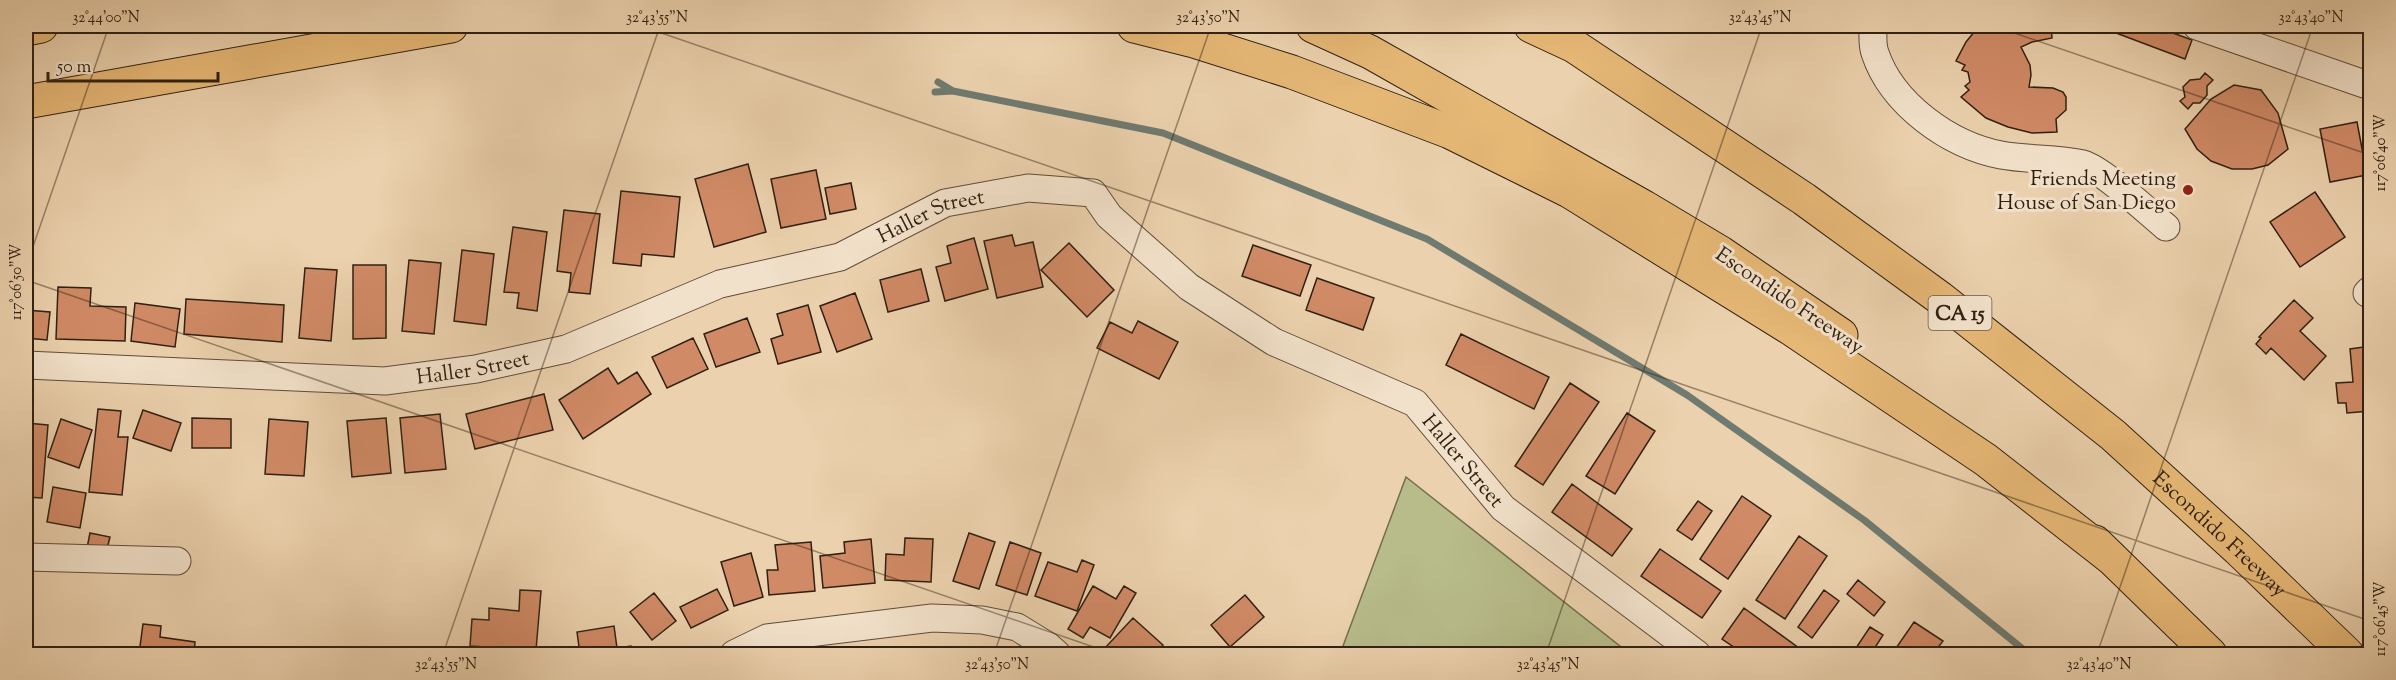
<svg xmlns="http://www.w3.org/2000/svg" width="2396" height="680" font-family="'Sorts Mill Goudy',serif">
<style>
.green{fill:#b7bc8a;stroke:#746e4e;stroke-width:1.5}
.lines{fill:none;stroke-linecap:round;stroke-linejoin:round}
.stream{stroke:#6f7a70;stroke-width:7}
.building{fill:#d08a66;stroke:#302012;stroke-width:1.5}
.minor-casing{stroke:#5f4c39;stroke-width:29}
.highway-casing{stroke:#302012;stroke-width:35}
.minor{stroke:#f2e1ca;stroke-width:27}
.highway{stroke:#e6b876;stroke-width:33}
.ticks{fill:none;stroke:#302012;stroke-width:1.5;stroke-opacity:0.45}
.poi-dot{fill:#8f2418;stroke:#f2e1ca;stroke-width:2}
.labels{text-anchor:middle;stroke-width:6;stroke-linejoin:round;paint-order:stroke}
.shield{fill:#f2e1ca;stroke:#6a5a49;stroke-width:1.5}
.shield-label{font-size:20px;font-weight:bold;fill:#302012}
.poi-label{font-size:21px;fill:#302012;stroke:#f2e1ca;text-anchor:end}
.street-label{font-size:21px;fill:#302012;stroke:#f2e1ca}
.neatline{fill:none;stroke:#302012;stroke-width:2}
.ticks-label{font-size:15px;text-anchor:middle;fill:#302012}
</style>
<rect width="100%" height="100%" fill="#ebd1ad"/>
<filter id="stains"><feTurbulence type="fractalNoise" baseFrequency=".00333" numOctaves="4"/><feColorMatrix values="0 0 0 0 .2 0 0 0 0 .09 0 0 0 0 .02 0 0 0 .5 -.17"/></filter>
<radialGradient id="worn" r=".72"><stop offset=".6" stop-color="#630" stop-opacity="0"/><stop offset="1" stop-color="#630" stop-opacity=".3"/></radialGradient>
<path class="green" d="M 1406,477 L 1630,654 L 1340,654 Z"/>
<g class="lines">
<path class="stream" d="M 938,82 L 953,91
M 935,92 L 953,91 L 1163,133 L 1427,239 L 1687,395 L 1864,520 L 2029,654"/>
</g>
<path class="building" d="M 1979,26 L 2051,26 L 2052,38 L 2032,42 L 2021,47 L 2030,65 L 2031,75 L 2029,87 L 2053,88 L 2063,92 L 2066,97 L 2066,110 L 2056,119 L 2057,132 L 2032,133 L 2008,127 L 1986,118 L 1961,97 L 1969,90 L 1965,86 L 1970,82 L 1968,72 L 1962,70 L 1965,65 L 1956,61 L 1966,42 Z
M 2104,26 L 2154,26 L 2192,40 L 2185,59 L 2103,28 Z
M 2205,73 L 2213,80 L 2207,86 L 2207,95 L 2200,103 L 2193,103 L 2188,109 L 2180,101 L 2185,97 L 2183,87 L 2190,80 L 2200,79 Z
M 2234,85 L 2261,90 L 2278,113 L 2288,149 L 2268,165 L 2252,169 L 2232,169 L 2211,161 L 2197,149 L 2185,129 L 2211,99 Z
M 2357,122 L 2367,175 L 2330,182 L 2320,129 Z
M 748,164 L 766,232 L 714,247 L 695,179 Z
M 816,170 L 826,219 L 781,228 L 771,179 Z
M 851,183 L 856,209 L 830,214 L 825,188 Z
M 621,191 L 680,197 L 674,257 L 642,254 L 641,266 L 613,263 Z
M 2315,192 L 2345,237 L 2300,267 L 2270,222 Z
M 564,210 L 600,214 L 590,294 L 569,292 L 571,273 L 557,271 Z
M 513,227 L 547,232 L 537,311 L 517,308 L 519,293 L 504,292 Z
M 1012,235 L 1015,246 L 1033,242 L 1043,287 L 997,298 L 984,241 Z
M 974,238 L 988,289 L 945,301 L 936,267 L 951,263 L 947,246 Z
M 1069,243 L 1114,290 L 1087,317 L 1041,270 Z
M 1253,245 L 1311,265 L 1300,296 L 1242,276 Z
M 462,250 L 494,254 L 486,325 L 454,321 Z
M 409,260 L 441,263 L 434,334 L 402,331 Z
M 353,265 L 386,265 L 386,338 L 353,339 Z
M 305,268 L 337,270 L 331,341 L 299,338 Z
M 921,269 L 929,301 L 888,312 L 880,280 Z
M 1317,278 L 1374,298 L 1363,330 L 1306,310 Z
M 58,287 L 91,288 L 90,306 L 126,307 L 125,341 L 56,339 Z
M 855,293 L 872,339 L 837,352 L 820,306 Z
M 186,299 L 284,305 L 282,342 L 184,334 Z
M 2294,300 L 2313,318 L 2300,331 L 2326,356 L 2304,380 L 2271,348 L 2266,354 L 2256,344 L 2261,338 L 2259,337 Z
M 135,303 L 180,309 L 175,347 L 131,341 Z
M 808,305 L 821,352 L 778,364 L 771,339 L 783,335 L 777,314 Z
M 26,310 L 50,312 L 47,340 L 26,338 Z
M 747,318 L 760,352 L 716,367 L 704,334 Z
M 1138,321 L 1178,342 L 1159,379 L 1097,348 L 1110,322 L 1132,333 Z
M 1461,334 L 1549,377 L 1534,409 L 1446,365 Z
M 693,338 L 708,369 L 667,388 L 652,357 Z
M 2364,347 L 2370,347 L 2370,411 L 2347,413 L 2346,403 L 2338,403 L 2336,383 L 2353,382 L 2350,349 Z
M 608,368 L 618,384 L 637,372 L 651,394 L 583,439 L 559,400 Z
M 1570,383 L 1599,402 L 1543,485 L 1515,466 Z
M 544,394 L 553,430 L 475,449 L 466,414 Z
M 98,409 L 121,411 L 118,437 L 128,437 L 122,495 L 89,492 Z
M 143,410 L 181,423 L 171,451 L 133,438 Z
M 1627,413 L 1655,431 L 1615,494 L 1586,476 Z
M 440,414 L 446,469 L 405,473 L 400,418 Z
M 192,418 L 231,419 L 231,448 L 192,448 Z
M 386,418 L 391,473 L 352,477 L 347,421 Z
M 61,419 L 92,430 L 79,468 L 48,457 Z
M 269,419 L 308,422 L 304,476 L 265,474 Z
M 26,423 L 48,425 L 42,498 L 26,497 Z
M 1572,484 L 1632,529 L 1612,556 L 1552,512 Z
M 53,487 L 86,493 L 80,528 L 47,522 Z
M 1742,496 L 1771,516 L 1728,579 L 1700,559 Z
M 1698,501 L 1712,511 L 1692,540 L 1677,530 Z
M 90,533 L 110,537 L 105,557 L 86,553 Z
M 969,533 L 995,542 L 979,589 L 953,581 Z
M 1799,536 L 1827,556 L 1785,619 L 1756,600 Z
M 905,538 L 933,539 L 931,582 L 885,580 L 886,554 L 904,555 Z
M 871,539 L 875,583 L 823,588 L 820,556 L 845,553 L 844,542 Z
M 811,542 L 815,591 L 769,595 L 767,570 L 778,570 L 775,545 Z
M 1010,542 L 1041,553 L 1027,595 L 996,585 Z
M 1660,549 L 1721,591 L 1702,618 L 1641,576 Z
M 751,553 L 763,597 L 734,606 L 721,562 Z
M 1082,560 L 1094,565 L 1077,611 L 1035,596 L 1048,562 L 1077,572 Z
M 1858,580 L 1885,602 L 1874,616 L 1847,594 Z
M 1093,586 L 1116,599 L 1124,586 L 1136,593 L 1110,638 L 1090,627 L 1083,638 L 1068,629 Z
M 717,589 L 728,610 L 691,628 L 680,607 Z
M 520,590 L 541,591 L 536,650 L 470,646 L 472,619 L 489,620 L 489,608 L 519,611 Z
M 1824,590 L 1839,601 L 1812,638 L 1798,627 Z
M 654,593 L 676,621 L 652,640 L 630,612 Z
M 1245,595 L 1264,617 L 1230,647 L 1211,625 Z
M 1744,608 L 1803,651 L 1801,654 L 1744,654 L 1722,639 Z
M 1133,618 L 1163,645 L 1154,654 L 1109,654 L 1103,650 Z
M 1914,622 L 1943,641 L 1933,654 L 1892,654 Z
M 143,624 L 161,626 L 160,637 L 195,642 L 194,654 L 139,654 Z
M 614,626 L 617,648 L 631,646 L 633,654 L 580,654 L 577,632 Z
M 1870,627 L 1883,635 L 1871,654 L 1852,654 Z
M 401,652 L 431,654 L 401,654 Z"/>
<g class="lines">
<g class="minor-casing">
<g id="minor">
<path d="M 1873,26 C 1873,34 1872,45 1875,53 C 1892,104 1949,145 2001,155 C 2028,160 2056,158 2083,164 C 2102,169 2149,213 2166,227"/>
<path d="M 2197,26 L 2370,86"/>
<path d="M 2367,293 L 2370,290"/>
<path id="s1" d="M 26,365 L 385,381 L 476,369 L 566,349 L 720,284 L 840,257 L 945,203 L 1028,188 L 1093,193 L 1109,216 L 1189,287 L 1274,342 L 1415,403 L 1503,508 L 1697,654"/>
<path d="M 26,557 L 177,561"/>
<path d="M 734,654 L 767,638 L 932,618 L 982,620 L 1017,627 L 1048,646 L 1057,654"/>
</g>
</g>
<g class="highway-casing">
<g id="highway">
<path d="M 1134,26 L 1194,41 L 1292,72 L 1450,132 L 1569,191 L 1793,330 L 1986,460 L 2110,557"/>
<path d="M 1313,26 L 1370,52 L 1644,207 L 1721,253 L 1841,335"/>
<path id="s2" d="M 1531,26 L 1574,46 L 1804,199 L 1940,298 L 2113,435 L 2238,549 L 2347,654"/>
<path d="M 26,29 L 41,26"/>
<path d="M 26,102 L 451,26"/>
<path d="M 2095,542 L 2210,654"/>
</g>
</g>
<use href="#minor" class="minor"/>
<use href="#highway" class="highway"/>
</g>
<path class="ticks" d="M 641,26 L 2370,621M 1994,26 L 2370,155M 26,267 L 109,26M 26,280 L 1114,654M 443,654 L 660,26M 994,654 L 1211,26M 1546,654 L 1762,26M 2097,654 L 2313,26"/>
<circle class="poi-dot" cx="2188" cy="190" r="6"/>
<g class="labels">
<rect class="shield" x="1928.5" y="296" width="63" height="34" rx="4.5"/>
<g class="shield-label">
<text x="1960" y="320">CA 15</text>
</g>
<g class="poi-label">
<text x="2176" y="185">Friends Meeting<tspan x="2176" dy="24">House of San Diego</tspan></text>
</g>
<g class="street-label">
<text dy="7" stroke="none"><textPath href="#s1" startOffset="934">Haller Street</textPath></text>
<text transform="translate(1790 300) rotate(34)" y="7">Escondido Freeway</text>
<text dy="7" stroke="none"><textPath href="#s1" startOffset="448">Haller Street</textPath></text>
<text dy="7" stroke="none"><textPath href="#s1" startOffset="1566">Haller Street</textPath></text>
<text dy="7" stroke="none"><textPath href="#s2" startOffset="858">Escondido Freeway</textPath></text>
</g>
</g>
<rect width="2396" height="680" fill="none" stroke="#ebd1ad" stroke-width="66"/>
<path d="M48 72v9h170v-9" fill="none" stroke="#302012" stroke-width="3"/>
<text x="57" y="72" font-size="18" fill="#302012" stroke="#f2e1ca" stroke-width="4.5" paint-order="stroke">50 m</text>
<rect x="33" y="33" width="2330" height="614" class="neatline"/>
<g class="ticks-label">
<text x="106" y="22">32°44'00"N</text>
<text x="657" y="22">32°43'55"N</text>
<text x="1208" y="22">32°43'50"N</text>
<text x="1760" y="22">32°43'45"N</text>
<text x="2311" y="22">32°43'40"N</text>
<text transform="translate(2380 153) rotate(-90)" y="5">117°06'40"W</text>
<text transform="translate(16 282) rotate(-90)" y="5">117°06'50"W</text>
<text transform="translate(2380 619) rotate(-90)" y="5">117°06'45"W</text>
<text x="446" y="669">32°43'55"N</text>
<text x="997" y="669">32°43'50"N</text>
<text x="1548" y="669">32°43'45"N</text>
<text x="2099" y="669">32°43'40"N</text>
</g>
<rect width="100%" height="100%" filter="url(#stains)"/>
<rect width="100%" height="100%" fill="url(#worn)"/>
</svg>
